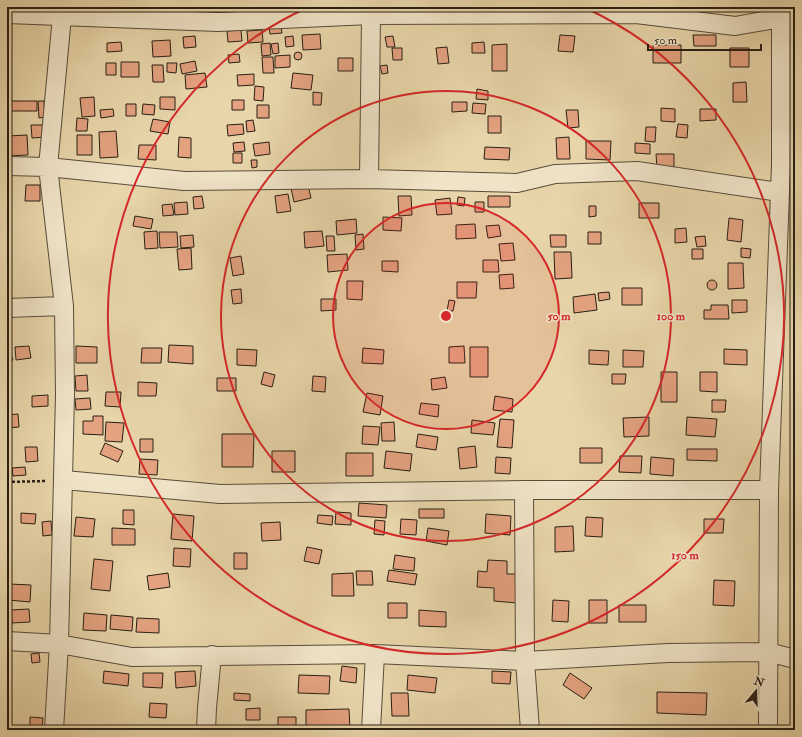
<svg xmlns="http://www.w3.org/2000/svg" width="802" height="737" font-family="'IM FELL Double Pica',serif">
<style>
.building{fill:#e4a280;stroke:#281f14}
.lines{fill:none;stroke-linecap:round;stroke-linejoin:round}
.minor-casing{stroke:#584d3a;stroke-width:20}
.path{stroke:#281f14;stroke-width:2.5;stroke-dasharray:3 2;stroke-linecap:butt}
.minor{stroke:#f0e4c8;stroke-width:18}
.ring{fill:none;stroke:#d62828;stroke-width:2}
.centre{fill:#d62828;stroke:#f0e4c8;stroke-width:2}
.ring-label{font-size:12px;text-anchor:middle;font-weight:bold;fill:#d62828;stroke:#f0e4c8;stroke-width:3;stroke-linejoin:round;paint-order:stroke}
</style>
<rect width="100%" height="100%" fill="#e8d6aa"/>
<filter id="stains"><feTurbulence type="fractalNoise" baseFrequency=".005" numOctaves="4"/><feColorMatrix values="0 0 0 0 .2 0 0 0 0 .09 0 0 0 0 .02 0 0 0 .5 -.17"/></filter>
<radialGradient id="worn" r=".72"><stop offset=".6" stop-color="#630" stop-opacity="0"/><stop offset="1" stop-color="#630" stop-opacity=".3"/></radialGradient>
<path class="building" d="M 281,26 L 282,33 L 270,34 L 269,28 Z
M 241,30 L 242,41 L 228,42 L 227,31 Z
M 262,30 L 263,42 L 248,43 L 247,31 Z
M 320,34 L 321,49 L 303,50 L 302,35 Z
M 560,35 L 575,36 L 573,52 L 558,51 Z
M 693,35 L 716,35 L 716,46 L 694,46 Z
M 195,36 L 196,47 L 184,48 L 183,37 Z
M 293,36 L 294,46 L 286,47 L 285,37 Z
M 393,36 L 395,47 L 387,47 L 385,37 Z
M 170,40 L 171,56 L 153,57 L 152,41 Z
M 121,42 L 122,51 L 107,52 L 107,43 Z
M 484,42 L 485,53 L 472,53 L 472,43 Z
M 270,43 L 271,55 L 262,56 L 261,44 Z
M 278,43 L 279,53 L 273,54 L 271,44 Z
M 507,44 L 507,71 L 492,71 L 492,45 Z
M 653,45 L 681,45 L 681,63 L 653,63 Z
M 447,47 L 449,63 L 438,64 L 436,48 Z
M 392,48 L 402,48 L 402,60 L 393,60 Z
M 730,48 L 749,48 L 749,67 L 730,67 Z
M294 56a4 4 0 1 1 8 0a4 4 0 1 1-8 0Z
M 239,54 L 240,62 L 229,63 L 228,55 Z
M 290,55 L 290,67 L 275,68 L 275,56 Z
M 262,57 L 273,57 L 274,73 L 263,73 Z
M 338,58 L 353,58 L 353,71 L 338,71 Z
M 195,61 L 197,71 L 182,74 L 180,64 Z
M 121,62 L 139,62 L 139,77 L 121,77 Z
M 106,63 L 116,63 L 116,75 L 106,75 Z
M 167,63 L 177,63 L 176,73 L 167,72 Z
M 152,65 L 163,65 L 164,82 L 153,82 Z
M 387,65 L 388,73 L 382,74 L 380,66 Z
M 205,73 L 207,87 L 186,89 L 185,75 Z
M 293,73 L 313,75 L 311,90 L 291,88 Z
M 254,74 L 254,85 L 238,86 L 237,75 Z
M 746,82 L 747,102 L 733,102 L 733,83 Z
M 255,86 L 264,87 L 263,101 L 254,100 Z
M 477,89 L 488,91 L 488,100 L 476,99 Z
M 313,92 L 322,93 L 321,105 L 313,105 Z
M 94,97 L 95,116 L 82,117 L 80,98 Z
M 160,97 L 175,97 L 175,110 L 160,109 Z
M 232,100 L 244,100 L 244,110 L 232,110 Z
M 7,101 L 37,101 L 37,111 L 7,111 Z
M 38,101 L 44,101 L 45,117 L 39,118 Z
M 452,102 L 467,102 L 467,111 L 452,112 Z
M 473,103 L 486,104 L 485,114 L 472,113 Z
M 126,104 L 136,104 L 136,116 L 126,116 Z
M 143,104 L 155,105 L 154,115 L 142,114 Z
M 257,105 L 269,105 L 269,118 L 257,118 Z
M 661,108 L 675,109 L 675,122 L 661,121 Z
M 113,109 L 114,116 L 101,118 L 100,110 Z
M 700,109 L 716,109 L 716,120 L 700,121 Z
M 566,110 L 578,110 L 579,127 L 568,128 Z
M 488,116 L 501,116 L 501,133 L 488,133 Z
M 77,118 L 88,119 L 87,131 L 76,131 Z
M 153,119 L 170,122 L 168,134 L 150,131 Z
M 253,120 L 255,131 L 247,132 L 246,121 Z
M 243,124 L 244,134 L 228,136 L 227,125 Z
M 678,124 L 688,125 L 687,138 L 676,137 Z
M 31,125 L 46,125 L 46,137 L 32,138 Z
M 646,127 L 656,127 L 655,142 L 645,141 Z
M 116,131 L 118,157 L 100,158 L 99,132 Z
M 27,135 L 28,155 L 7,156 L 7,136 Z
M 77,135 L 92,135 L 92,155 L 77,155 Z
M 179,137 L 191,138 L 191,158 L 178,157 Z
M 569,137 L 570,159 L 557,159 L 556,138 Z
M 586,141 L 611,141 L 610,160 L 586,159 Z
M 244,142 L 245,151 L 234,152 L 233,143 Z
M 269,142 L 270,154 L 255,156 L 253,144 Z
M 635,143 L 650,144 L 650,154 L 635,153 Z
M 139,145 L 156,145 L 156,160 L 138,159 Z
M 485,147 L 510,148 L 509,160 L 484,159 Z
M 233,153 L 242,153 L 242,163 L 233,163 Z
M 656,154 L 674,154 L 674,167 L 657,168 Z
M 251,160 L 257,160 L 257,167 L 252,168 Z
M 26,185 L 40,185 L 40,201 L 25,201 Z
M 308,185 L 311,198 L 294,202 L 291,188 Z
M 288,194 L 291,211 L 277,213 L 275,196 Z
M 202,196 L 204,208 L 194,209 L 193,197 Z
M 398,196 L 411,196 L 412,215 L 399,216 Z
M 488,196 L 510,196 L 510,207 L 488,207 Z
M 458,197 L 465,198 L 464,206 L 457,205 Z
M 450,198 L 452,214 L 437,215 L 435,200 Z
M 187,202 L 188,214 L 175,215 L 174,203 Z
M 475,202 L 484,202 L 484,212 L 475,212 Z
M 639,203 L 659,203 L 659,218 L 639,218 Z
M 172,204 L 174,215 L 163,216 L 162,205 Z
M 589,206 L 596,206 L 596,216 L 589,217 Z
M 135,216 L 153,219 L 151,229 L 133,226 Z
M 383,217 L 402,218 L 401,231 L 383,230 Z
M 729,218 L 743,220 L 741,242 L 727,240 Z
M 356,219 L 357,233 L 337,235 L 336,221 Z
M 475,224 L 476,238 L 456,239 L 456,225 Z
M 499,225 L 501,236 L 488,238 L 486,226 Z
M 686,228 L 687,242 L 675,243 L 675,229 Z
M 157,231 L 158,248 L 145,249 L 144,232 Z
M 322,231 L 324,246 L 305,248 L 304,232 Z
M 159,232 L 177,232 L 178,247 L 160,248 Z
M 588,232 L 601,232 L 601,244 L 588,244 Z
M 363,234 L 364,249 L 356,250 L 355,235 Z
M 193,235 L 194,247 L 181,248 L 180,236 Z
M 550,235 L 566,235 L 566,247 L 551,247 Z
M 326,236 L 334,236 L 335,251 L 327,251 Z
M 705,236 L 706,246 L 697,247 L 695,237 Z
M 513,243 L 515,260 L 501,261 L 499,244 Z
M 191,248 L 192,269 L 179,270 L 177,249 Z
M 741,248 L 751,249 L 750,258 L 741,257 Z
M 692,249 L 703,249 L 703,259 L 692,259 Z
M 554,252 L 571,252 L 572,278 L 555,279 Z
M 347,254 L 348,270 L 328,272 L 327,255 Z
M 241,256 L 244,274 L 233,276 L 230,258 Z
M 483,260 L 498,260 L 499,272 L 483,272 Z
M 382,261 L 398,261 L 398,272 L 382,271 Z
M 728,263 L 743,263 L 744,288 L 728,289 Z
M 513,274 L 514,288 L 500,289 L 499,275 Z
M707 285a5 5 0 1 1 10 0a5 5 0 1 1-10 0Z
M 347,281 L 363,281 L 362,300 L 347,299 Z
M 457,282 L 477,282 L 476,298 L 457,298 Z
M 622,288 L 642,288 L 642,305 L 622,305 Z
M 241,289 L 242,303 L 233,304 L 231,290 Z
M 609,292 L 610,299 L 599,301 L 598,293 Z
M 595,294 L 597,310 L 574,313 L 573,297 Z
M 321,299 L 336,299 L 336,310 L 321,311 Z
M 449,300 L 455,301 L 453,311 L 447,311 Z
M 732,300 L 747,300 L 747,312 L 732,313 Z
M 711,305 L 728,305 L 729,319 L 704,319 L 704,310 L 711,310 Z
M 169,345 L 193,346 L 193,364 L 168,362 Z
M 29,346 L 31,358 L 16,360 L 15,347 Z
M 76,346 L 97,347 L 97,363 L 76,363 Z
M 464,346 L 465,363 L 449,363 L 449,347 Z
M 470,347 L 488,347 L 488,377 L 470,377 Z
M 8,348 L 13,360 L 7,363 L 7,349 Z
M 142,348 L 162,348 L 161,363 L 141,363 Z
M 363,348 L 384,350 L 383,364 L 362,363 Z
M 237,349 L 257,350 L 256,366 L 237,365 Z
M 724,349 L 747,350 L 747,365 L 724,364 Z
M 589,350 L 609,351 L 608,365 L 589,364 Z
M 623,350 L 644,351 L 643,367 L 623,367 Z
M 264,372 L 275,375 L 272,387 L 261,384 Z
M 661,372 L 677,372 L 677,402 L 661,402 Z
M 700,372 L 717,372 L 717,392 L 700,391 Z
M 612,374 L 626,374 L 625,384 L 612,384 Z
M 87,375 L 88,391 L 76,391 L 75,376 Z
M 313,376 L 326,377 L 325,392 L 312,391 Z
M 445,377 L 447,388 L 432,390 L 431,379 Z
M 217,378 L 236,378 L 236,391 L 217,391 Z
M 138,382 L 157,383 L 156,396 L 138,396 Z
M 106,392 L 121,392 L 120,407 L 105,406 Z
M 367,393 L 383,396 L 380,415 L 363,412 Z
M 48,395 L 48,406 L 32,407 L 32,396 Z
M 495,396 L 513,399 L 512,412 L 493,410 Z
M 90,398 L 91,409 L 76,410 L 75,399 Z
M 712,400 L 726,400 L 725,412 L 712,412 Z
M 421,403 L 439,405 L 438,417 L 419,414 Z
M 18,414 L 19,427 L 7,428 L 7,415 Z
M 93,416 L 103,416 L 103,435 L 83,434 L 83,421 L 93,421 Z
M 649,417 L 649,436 L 624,437 L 623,418 Z
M 687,417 L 717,419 L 715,437 L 686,435 Z
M 500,419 L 514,420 L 512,448 L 497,447 Z
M 472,420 L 495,423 L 493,435 L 471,433 Z
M 106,422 L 124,423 L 122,442 L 105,441 Z
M 394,422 L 395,441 L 382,441 L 381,423 Z
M 363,426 L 380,427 L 378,445 L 362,444 Z
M 222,434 L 254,434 L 253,467 L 222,467 Z
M 418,434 L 438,437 L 436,450 L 416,447 Z
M 140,439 L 153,439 L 153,452 L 140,452 Z
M 105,443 L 123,451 L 118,462 L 100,454 Z
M 475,446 L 477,467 L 460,469 L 458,448 Z
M 25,447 L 37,447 L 38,461 L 26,462 Z
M 580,448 L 602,448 L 602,463 L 580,463 Z
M 687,449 L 717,449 L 717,461 L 687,460 Z
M 272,451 L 295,451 L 295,472 L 272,472 Z
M 386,451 L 412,454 L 410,471 L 384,468 Z
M 346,453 L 373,453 L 373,476 L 346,476 Z
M 620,456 L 642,456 L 641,473 L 619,472 Z
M 496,457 L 511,458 L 510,474 L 495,473 Z
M 651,457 L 674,459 L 673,476 L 650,474 Z
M 140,459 L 158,460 L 157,475 L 139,474 Z
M 25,467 L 26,475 L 13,476 L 12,468 Z
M 359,503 L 387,505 L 386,518 L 358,516 Z
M 419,509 L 444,509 L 444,518 L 419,518 Z
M 123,510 L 134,510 L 134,525 L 123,524 Z
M 336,512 L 351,513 L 351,525 L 335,524 Z
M 21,513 L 36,514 L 35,524 L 21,523 Z
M 173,514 L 194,516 L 192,541 L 171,539 Z
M 486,514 L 511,516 L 510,535 L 485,533 Z
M 318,515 L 333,516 L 332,525 L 317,523 Z
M 76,517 L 95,519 L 93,537 L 74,536 Z
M 586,517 L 603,518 L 602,537 L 585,536 Z
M 401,519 L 417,520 L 416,535 L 400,534 Z
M 704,519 L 724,519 L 723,533 L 704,533 Z
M 375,520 L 385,521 L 384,535 L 374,534 Z
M 51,521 L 52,535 L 43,536 L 42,522 Z
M 280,522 L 281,540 L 262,541 L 261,523 Z
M 573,526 L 574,551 L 555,552 L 555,527 Z
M 112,528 L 135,529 L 135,545 L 112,545 Z
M 428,528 L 449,531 L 447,545 L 426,541 Z
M 307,547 L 322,550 L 319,564 L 304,561 Z
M 174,548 L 191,549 L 190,567 L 173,566 Z
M 234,553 L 247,553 L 247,569 L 234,569 Z
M 395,555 L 415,558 L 414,571 L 393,569 Z
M 94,559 L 113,561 L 110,591 L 91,589 Z
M 488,560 L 507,561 L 507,574 L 519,574 L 517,603 L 494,601 L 494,588 L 477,587 L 478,571 L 487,572 Z
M 389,570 L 417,574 L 415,585 L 387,581 Z
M 356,571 L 372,571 L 373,585 L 357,585 Z
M 168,573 L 170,587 L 149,590 L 147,576 Z
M 353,573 L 354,596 L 332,596 L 332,574 Z
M 714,580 L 735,581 L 734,606 L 713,605 Z
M 9,584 L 31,585 L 30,602 L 8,600 Z
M 553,600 L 569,601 L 568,622 L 552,621 Z
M 589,600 L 607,600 L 607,623 L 589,623 Z
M 388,603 L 407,603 L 407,618 L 388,618 Z
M 619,605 L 646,605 L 646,622 L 619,622 Z
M 29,609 L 30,622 L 12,623 L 11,610 Z
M 419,610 L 446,612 L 446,627 L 419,626 Z
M 84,613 L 107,615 L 106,631 L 83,630 Z
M 111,615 L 133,617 L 132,631 L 110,629 Z
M 137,618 L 159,619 L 159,633 L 136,632 Z
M 39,653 L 40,662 L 32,663 L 31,654 Z
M 342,666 L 357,668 L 356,683 L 340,681 Z
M 104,671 L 129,674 L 128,686 L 103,683 Z
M 195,671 L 196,686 L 176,688 L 175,672 Z
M 492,671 L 511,672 L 510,684 L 492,683 Z
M 143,673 L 163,673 L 162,688 L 143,687 Z
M 570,673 L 592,688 L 584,699 L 563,685 Z
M 299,675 L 330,676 L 329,694 L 298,693 Z
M 408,675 L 437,678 L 435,693 L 407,690 Z
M 657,692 L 707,693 L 706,715 L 657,713 Z
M 234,693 L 250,694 L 250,701 L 234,700 Z
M 391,693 L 408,693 L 409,716 L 392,716 Z
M 150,703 L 167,704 L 166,718 L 149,717 Z
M 260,708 L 260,720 L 246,720 L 246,709 Z
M 349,709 L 350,730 L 306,730 L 306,710 Z
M 7,713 L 10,713 L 9,730 L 7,730 Z
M 30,717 L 43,718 L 42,730 L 30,730 Z
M 278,717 L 296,717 L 296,730 L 278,730 Z"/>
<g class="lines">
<g class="minor-casing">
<path id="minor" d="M 7,14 L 218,22 L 371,15 L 636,14 L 735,26 L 781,18
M 7,166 L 48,167 L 184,181 L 369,179 L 517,183 L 555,174 L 637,171 L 779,192
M 369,179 L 371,15
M 7,308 L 64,306
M 64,480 L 220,494 L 524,490 L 769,490
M 524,490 L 525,661 L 530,730
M 7,641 L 59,644 L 132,657 L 375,654 L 525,661 L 668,653 L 768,652 L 795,659
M 54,730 L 59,644 L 65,395 L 64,306 L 48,167 L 62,16
M 206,730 L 207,708 L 212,655
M 371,730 L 375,654
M 768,730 L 769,490 L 781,165 L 781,7"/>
</g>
<path class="path" d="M 7,482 L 46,481"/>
<use href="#minor" class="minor"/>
</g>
<circle cx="446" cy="316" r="113" fill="#d62828" fill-opacity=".12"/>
<g class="ring">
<circle cx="446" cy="316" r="113"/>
<circle cx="446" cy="316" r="225"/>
<path d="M583 7A338 338 0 1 1 309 7"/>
</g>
<circle cx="446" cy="316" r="6" class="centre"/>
<g class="ring-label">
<text x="559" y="320">50 m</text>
<text x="671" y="320">100 m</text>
<text x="685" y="559">150 m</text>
</g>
<rect width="802" height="737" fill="none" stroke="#e8d6aa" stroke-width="24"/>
<rect x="8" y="8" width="786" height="721" fill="none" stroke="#281f14" stroke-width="2"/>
<rect x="12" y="12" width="778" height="713" fill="none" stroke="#281f14"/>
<g transform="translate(756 691) rotate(19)" stroke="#f0e4c8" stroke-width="3" paint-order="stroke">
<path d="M0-3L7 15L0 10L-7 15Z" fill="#281f14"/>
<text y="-6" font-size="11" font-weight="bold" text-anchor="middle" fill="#281f14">N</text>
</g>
<path d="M648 44v6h113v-6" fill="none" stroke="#281f14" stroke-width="2"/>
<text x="654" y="44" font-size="12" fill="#281f14" stroke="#f0e4c8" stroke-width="3" paint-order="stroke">50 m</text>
<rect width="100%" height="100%" filter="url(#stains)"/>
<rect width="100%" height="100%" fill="url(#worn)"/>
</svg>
